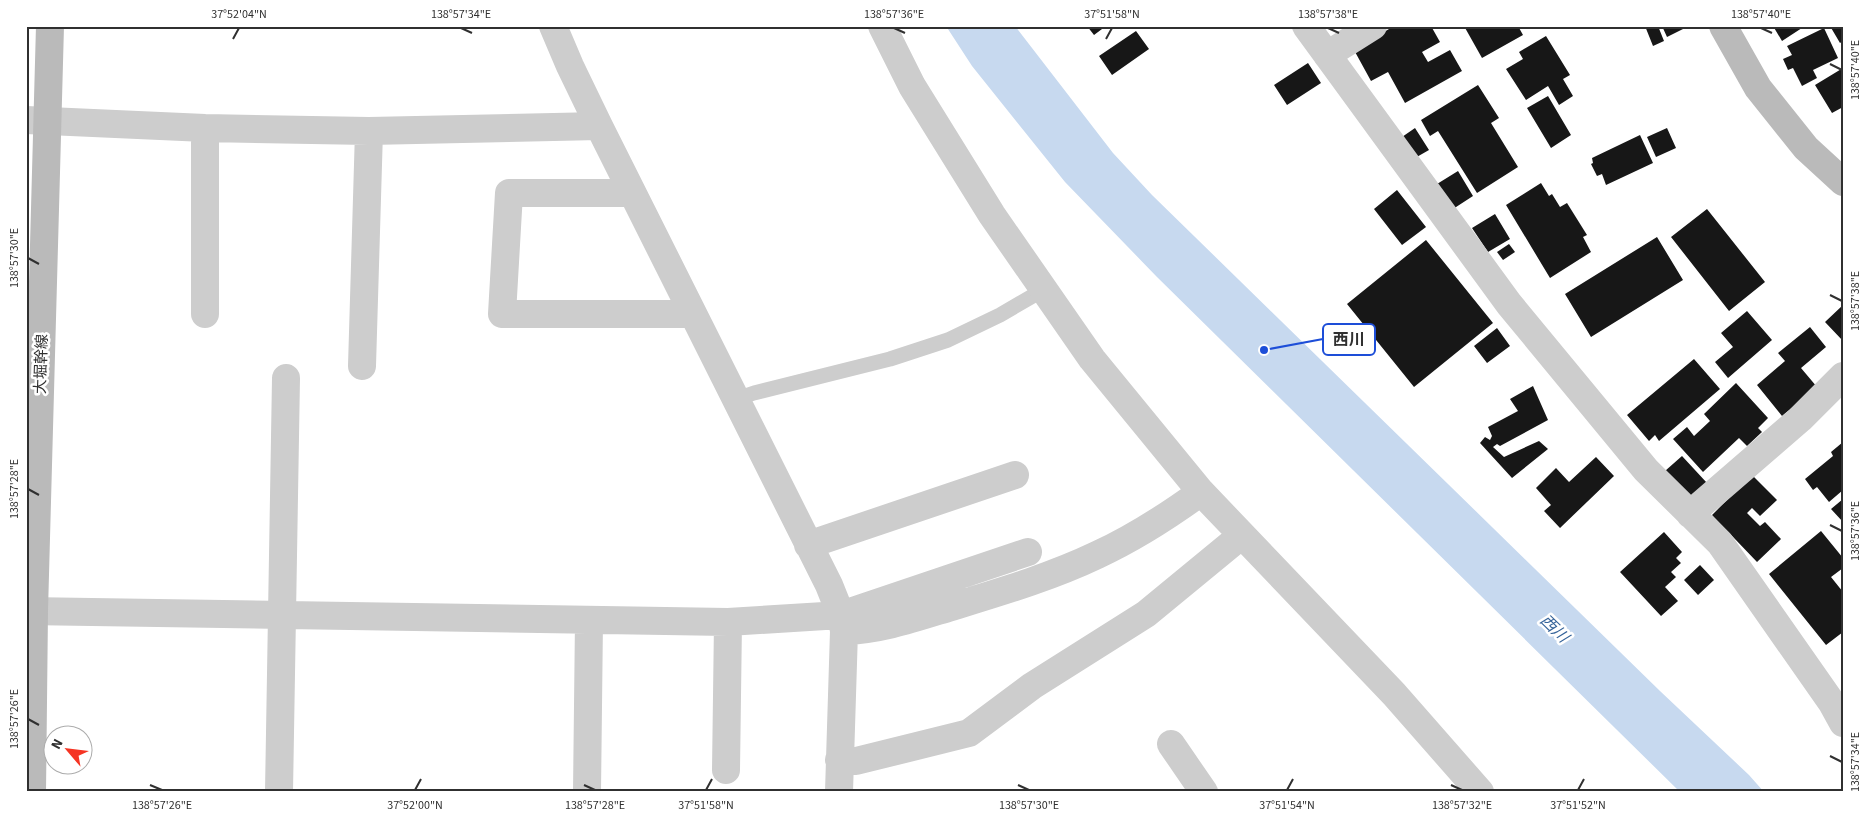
<svg xmlns="http://www.w3.org/2000/svg" width="1869" height="818" font-family="'Source Sans 3','Noto Sans JP',sans-serif">
<style>
.water{fill:#c7d9ef}
.building{fill:#171717}
.lines{fill:none;stroke-linecap:round;stroke-linejoin:round}
.lane{stroke:#cdcdcd;stroke-width:15}
.street{stroke:#cdcdcd;stroke-width:28}
.secondary{stroke:#bababa;stroke-width:28}
.ticks{fill:none;stroke:#303030;stroke-width:2}
.labels{text-anchor:middle;stroke-width:5;stroke-linejoin:round;paint-order:stroke}
.street-label{font-size:15px;fill:#303030;stroke:#fff}
.water-label{font-size:16px;font-style:italic;fill:#36649a;stroke:#fff}
.leader{fill:none;stroke:#1d4ed8;stroke-width:2}
.callout-dot{fill:#1d4ed8;stroke:#fff;stroke-width:2}
.callout{fill:#fff;stroke:#1d4ed8;stroke-width:2}
.callout-label{font-size:16px;text-anchor:middle;font-weight:bold;fill:#303030}
.neatline{fill:none;stroke:#303030;stroke-width:2}
.ticks-label{font-size:12px;text-anchor:middle;fill:#303030}
</style>
<rect width="100%" height="100%" fill="#fff"/>
<path class="water" d="M 946,26 L 1015,26 L 1113,153 L 1152,195 L 1660,691 L 1749,775 L 1764,792 L 1680,792 L 1157,277 L 1065,182 L 972,66 Z"/>
<path class="building" d="M 1087,26 L 1106,26 L 1094,35 Z
M 1394,26 L 1431,26 L 1440,42 L 1422,52 L 1428,62 L 1450,50 L 1462,71 L 1405,103 L 1388,72 L 1371,81 L 1354,50 Z
M 1464,26 L 1518,26 L 1523,35 L 1482,58 Z
M 1645,26 L 1658,26 L 1664,41 L 1653,46 Z
M 1662,26 L 1689,26 L 1667,37 Z
M 1773,26 L 1805,26 L 1782,41 Z
M 1830,26 L 1843,26 L 1843,41 L 1840,43 Z
M 1824,28 L 1838,58 L 1813,70 L 1817,78 L 1802,86 L 1793,68 L 1788,70 L 1783,59 L 1792,55 L 1787,46 Z
M 1136,31 L 1149,49 L 1112,75 L 1099,56 Z
M 1546,36 L 1570,75 L 1563,79 L 1573,96 L 1559,105 L 1548,86 L 1526,100 L 1506,69 L 1523,59 L 1519,52 Z
M 1308,63 L 1321,83 L 1287,105 L 1274,85 Z
M 1843,68 L 1843,107 L 1832,113 L 1815,85 Z
M 1478,85 L 1499,118 L 1491,123 L 1518,167 L 1477,193 L 1438,131 L 1430,136 L 1421,120 Z
M 1548,96 L 1571,135 L 1551,148 L 1527,108 Z
M 1415,128 L 1429,150 L 1415,158 L 1402,137 Z
M 1667,128 L 1676,148 L 1656,157 L 1647,137 Z
M 1640,135 L 1653,163 L 1606,185 L 1602,174 L 1597,176 L 1591,164 L 1593,163 L 1592,158 Z
M 1458,171 L 1473,196 L 1453,209 L 1437,184 Z
M 1541,183 L 1549,196 L 1552,194 L 1560,207 L 1567,203 L 1587,235 L 1583,237 L 1591,252 L 1550,278 L 1506,205 Z
M 1397,190 L 1426,227 L 1402,245 L 1374,209 Z
M 1707,209 L 1765,282 L 1729,311 L 1671,237 Z
M 1495,214 L 1510,239 L 1488,252 L 1472,228 Z
M 1657,237 L 1683,280 L 1591,337 L 1565,294 Z
M 1426,240 L 1493,323 L 1414,387 L 1347,304 Z
M 1509,244 L 1515,252 L 1503,260 L 1497,252 Z
M 1843,305 L 1843,341 L 1825,322 Z
M 1747,311 L 1772,340 L 1728,378 L 1715,362 L 1733,347 L 1721,333 Z
M 1810,327 L 1826,347 L 1801,368 L 1817,387 L 1782,416 L 1757,385 L 1785,361 L 1778,353 Z
M 1497,328 L 1510,346 L 1487,363 L 1474,346 Z
M 1694,359 L 1720,389 L 1659,441 L 1655,435 L 1649,441 L 1627,415 Z
M 1736,383 L 1768,418 L 1758,428 L 1762,432 L 1747,446 L 1739,438 L 1703,472 L 1673,439 L 1687,427 L 1694,436 L 1710,421 L 1704,414 Z
M 1533,386 L 1548,420 L 1500,446 L 1497,444 L 1493,447 L 1504,457 L 1539,441 L 1548,449 L 1512,478 L 1480,443 L 1485,437 L 1490,440 L 1492,436 L 1488,427 L 1518,411 L 1510,399 Z
M 1843,442 L 1843,490 L 1829,502 L 1817,487 L 1813,490 L 1805,479 L 1833,456 L 1831,452 Z
M 1682,456 L 1707,483 L 1690,498 L 1665,471 Z
M 1596,457 L 1614,476 L 1560,528 L 1544,511 L 1551,505 L 1536,488 L 1556,468 L 1569,482 Z
M 1752,475 L 1777,500 L 1760,516 L 1752,508 L 1747,513 L 1760,526 L 1765,522 L 1781,539 L 1757,562 L 1712,515 Z
M 1843,499 L 1843,522 L 1831,509 Z
M 1821,531 L 1843,558 L 1843,568 L 1831,577 L 1843,592 L 1843,632 L 1826,645 L 1769,574 Z
M 1664,532 L 1682,552 L 1676,558 L 1681,563 L 1671,572 L 1676,577 L 1665,587 L 1678,601 L 1661,616 L 1620,572 Z
M 1700,565 L 1714,580 L 1698,595 L 1684,580 Z"/>
<g class="lines">
<path class="lane" d="M 736,399 L 754,393 L 890,359 L 948,340 L 1000,315 L 1043,290"/>
<path class="street" d="M 553,26 L 570,66 L 599,126 L 829,585 L 841,615 L 844,631 L 839,792
M 882,26 L 912,86 L 992,215 L 1092,359 L 1201,492 L 1394,694 L 1480,792
M 1306,26 L 1509,304 L 1646,470 L 1720,543 L 1832,703 L 1843,723
M 1327,55 L 1373,26
M 26,120 L 205,128 L 369,131 L 599,126
M 632,193 L 509,193 L 502,314 L 693,314
M 205,314 L 205,128
M 362,366 L 369,131
M 1690,514 L 1800,419 L 1843,376
M 808,545 L 1015,475
M 26,611 L 728,622 L 841,615 L 1028,552
M 844,631 C 881,630 915,618 951,607 C 1000,592 1051,577 1097,555 C 1134,538 1168,516 1201,492
M 1171,744 L 1204,792
M 839,760 L 856,761 L 969,733 L 1032,686 L 1146,614 L 1242,535
M 726,770 L 728,622
M 279,792 L 286,378
M 587,792 L 589,620"/>
<path class="secondary" d="M 1723,26 L 1758,88 L 1806,148 L 1843,182
M 32,792 L 34,611 L 50,26"/>
</g>
<path class="ticks" d="M 461,28 L 472,33M 894,28 L 905,33M 1328,28 L 1339,33M 1761,28 L 1772,33M 233,39 L 239,28M 1106,39 L 1112,28M 1830,64 L 1842,70M 28,258 L 39,264M 1830,295 L 1842,301M 28,489 L 39,495M 1830,525 L 1842,531M 28,719 L 39,725M 1830,756 L 1842,762M 150,785 L 162,790M 584,785 L 595,790M 1018,785 L 1029,790M 1451,785 L 1462,790M 415,790 L 421,779M 706,790 L 712,779M 1287,790 L 1293,779M 1578,790 L 1584,779"/>
<g class="labels">
<g class="street-label">
<text transform="translate(41 364) rotate(-88)" y="5">大堀幹線</text>
</g>
<g class="water-label">
<text transform="translate(1555 628) rotate(44)" y="6">西川</text>
</g>
</g>
<path class="leader" d="M1264 350L1323 339"/>
<circle class="callout-dot" cx="1264" cy="350" r="5"/>
<rect class="callout" x="1323" y="324" width="52" height="31" rx="5"/>
<g class="callout-label">
<text x="1349" y="345">西川</text>
</g>
<rect width="1869" height="818" fill="none" stroke="#ffffff" stroke-width="55"/>
<g transform="translate(68 750) rotate(298)"><circle r="24" fill="#ffffff" stroke="#acacac"/>
<path d="M0-4L9 19L0 12L-9 19Z" fill="#f53423"/>
<text y="-8" font-size="14" font-weight="bold" text-anchor="middle" fill="#303030">N</text>
</g>
<rect x="28" y="28" width="1814" height="762" class="neatline"/>
<g class="ticks-label">
<text x="239" y="18">37°52'04"N</text>
<text x="461" y="18">138°57'34"E</text>
<text x="894" y="18">138°57'36"E</text>
<text x="1112" y="18">37°51'58"N</text>
<text x="1328" y="18">138°57'38"E</text>
<text x="1761" y="18">138°57'40"E</text>
<text transform="translate(1855 70) rotate(-90)" y="4">138°57'40"E</text>
<text transform="translate(14 258) rotate(-90)" y="4">138°57'30"E</text>
<text transform="translate(1855 301) rotate(-90)" y="4">138°57'38"E</text>
<text transform="translate(14 489) rotate(-90)" y="4">138°57'28"E</text>
<text transform="translate(1855 531) rotate(-90)" y="4">138°57'36"E</text>
<text transform="translate(14 719) rotate(-90)" y="4">138°57'26"E</text>
<text transform="translate(1855 762) rotate(-90)" y="4">138°57'34"E</text>
<text x="162" y="809">138°57'26"E</text>
<text x="415" y="809">37°52'00"N</text>
<text x="595" y="809">138°57'28"E</text>
<text x="706" y="809">37°51'58"N</text>
<text x="1029" y="809">138°57'30"E</text>
<text x="1287" y="809">37°51'54"N</text>
<text x="1462" y="809">138°57'32"E</text>
<text x="1578" y="809">37°51'52"N</text>
</g>
</svg>
